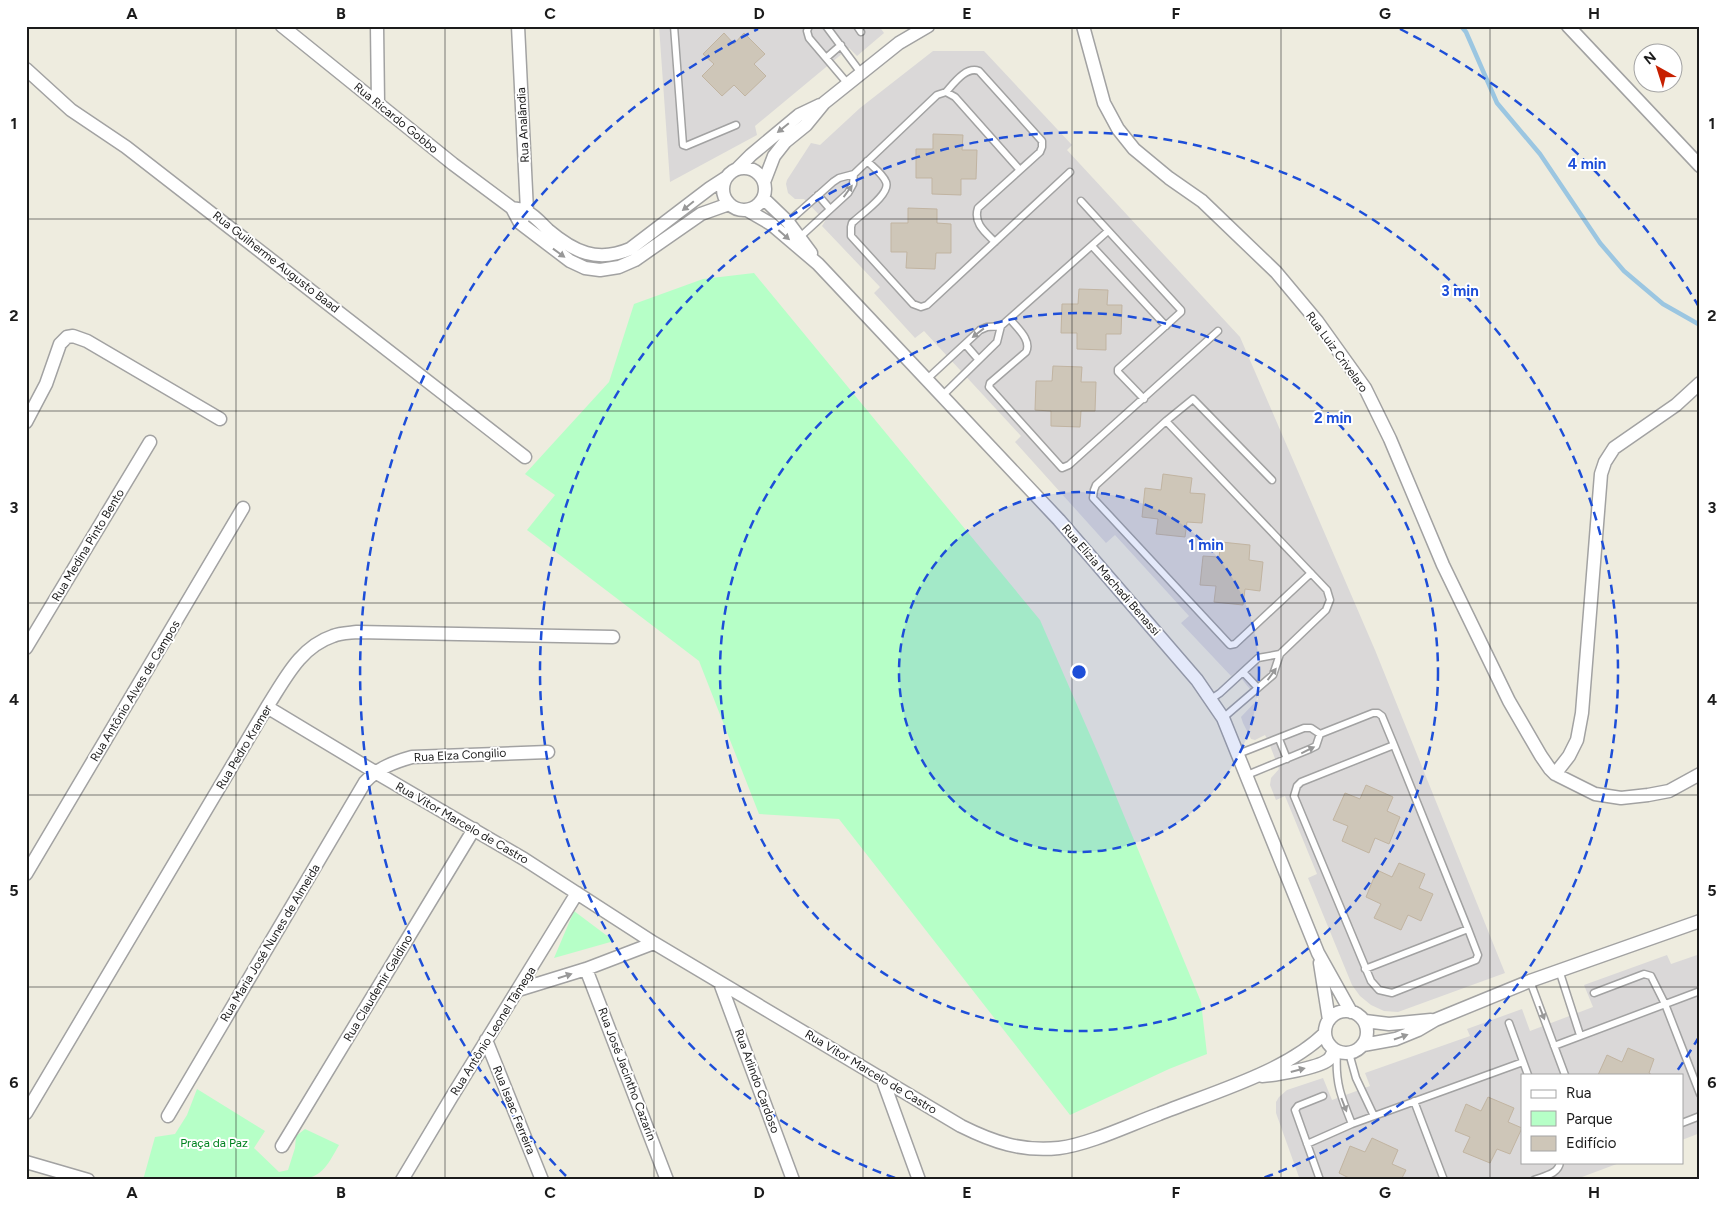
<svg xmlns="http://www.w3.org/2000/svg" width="1726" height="1206" font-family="Figtree,sans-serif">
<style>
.residential{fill:#dad8d8}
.park{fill:#b6ffc7}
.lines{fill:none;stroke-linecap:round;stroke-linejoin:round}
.stream{stroke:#9bc6e1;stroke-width:4.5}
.building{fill:#cec6b8;stroke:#c1b4a1}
.service-casing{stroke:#a2a2a2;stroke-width:9}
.minor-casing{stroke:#a2a2a2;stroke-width:15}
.service{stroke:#fff;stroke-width:6}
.minor{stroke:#fff;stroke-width:12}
.oneway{fill:#989898}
.grid{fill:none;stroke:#1b1b1b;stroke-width:1;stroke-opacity:0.55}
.ring{fill:none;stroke:#1d4ed8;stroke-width:2.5;stroke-dasharray:9 6}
.labels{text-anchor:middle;stroke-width:4;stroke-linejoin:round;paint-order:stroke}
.street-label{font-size:12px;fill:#1b1b1b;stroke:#fff}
.park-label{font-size:12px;fill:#008320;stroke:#fff}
.centre{fill:#1d4ed8;stroke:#fff;stroke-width:2.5}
.ring-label{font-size:15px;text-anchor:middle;font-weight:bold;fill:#1d4ed8;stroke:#fff;stroke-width:4;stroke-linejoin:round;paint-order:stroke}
.neatline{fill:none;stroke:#1b1b1b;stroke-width:2}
.grid-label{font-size:16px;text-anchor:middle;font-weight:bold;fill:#1b1b1b}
</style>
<rect width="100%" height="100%" fill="#eeecdf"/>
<path class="residential" d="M 659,26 L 879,26 L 884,33 L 857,56 L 849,48 L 755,126 L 757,135 L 670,182 Z
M 933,51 L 984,51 L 1072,145 L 1067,150 L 1240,337 L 1375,650 L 1505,973 L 1398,1012 L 1384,1011 L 1371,1005 L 1360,996 L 1352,985 L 1308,878 L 1317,874 L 1285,796 L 1276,800 L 1270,785 L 1271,778 L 1279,769 L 1269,743 L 1265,735 L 1255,740 L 1251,739 L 1243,723 L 1241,717 L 1258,699 L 1236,672 L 1231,676 L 1181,623 L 1189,616 L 1115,535 L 1106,543 L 1015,442 L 1021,436 L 924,331 L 915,338 L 874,293 L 880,287 L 822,226 L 825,221 L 804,199 L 795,199 L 788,193 L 786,184 L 787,180 L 811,143 L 820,145 L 860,108 Z
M 1700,954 L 1700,1133 L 1682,1140 L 1682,1075 L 1522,1075 L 1522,1162 L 1622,1162 L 1574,1180 L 1300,1180 L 1276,1113 L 1276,1102 L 1279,1097 L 1287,1090 L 1323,1078 L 1332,1100 L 1370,1086 L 1365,1073 L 1470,1036 L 1467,1029 L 1522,1009 L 1530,1031 L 1593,1007 L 1584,985 L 1667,955 L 1671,964 Z"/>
<path class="park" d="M 754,273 L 1040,620 L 1101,760 L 1201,1002 L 1207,1054 L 1169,1069 L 1070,1115 L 839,819 L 759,814 L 699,661 L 527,530 L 555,495 L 525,474 L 609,382 L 634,304 L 703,279 Z
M 574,911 L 614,941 L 554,958 Z
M 197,1089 L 265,1131 L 254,1148 L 279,1172 L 288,1170 L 295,1148 L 296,1136 L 305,1129 L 339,1145 C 328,1164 321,1182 294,1178 L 293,1180 L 143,1180 L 155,1137 L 175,1134 L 187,1115 Z"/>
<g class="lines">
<path class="stream" d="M 1461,26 L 1466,32 L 1497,103 L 1540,154 L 1600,243 L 1624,271 L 1663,304 L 1700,325"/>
</g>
<path class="building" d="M 724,33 L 734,44 L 744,33 L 765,54 L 754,64 L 766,76 L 745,96 L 734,85 L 722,96 L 702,76 L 714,64 L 703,54 Z
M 933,134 L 963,135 L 962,150 L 977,150 L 976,179 L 961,179 L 961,195 L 932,194 L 932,178 L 916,178 L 916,149 L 933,149 Z
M 908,208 L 937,209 L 937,223 L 951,224 L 951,253 L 936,253 L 935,269 L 906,268 L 907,252 L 891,252 L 891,223 L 908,223 Z
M 1079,289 L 1108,290 L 1107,305 L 1122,305 L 1121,334 L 1106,334 L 1106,350 L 1077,349 L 1077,333 L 1061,333 L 1062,304 L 1078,304 Z
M 1053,366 L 1082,367 L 1081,382 L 1096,382 L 1095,411 L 1081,411 L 1080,427 L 1051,426 L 1051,411 L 1035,410 L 1036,381 L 1052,381 Z
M 1163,474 L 1192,478 L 1190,493 L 1205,494 L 1202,523 L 1187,522 L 1185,537 L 1156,534 L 1158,519 L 1142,517 L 1145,488 L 1161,490 Z
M 1221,542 L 1250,545 L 1249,560 L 1263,562 L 1260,591 L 1245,589 L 1243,605 L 1214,602 L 1216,586 L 1200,585 L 1203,556 L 1219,557 Z
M 1366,785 L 1393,797 L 1387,811 L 1400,817 L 1389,844 L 1375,838 L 1369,853 L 1342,841 L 1348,826 L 1333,820 L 1345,793 L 1360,799 Z
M 1399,863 L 1425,874 L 1419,888 L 1433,894 L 1421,921 L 1408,915 L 1401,930 L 1374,918 L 1381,904 L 1366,897 L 1377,870 L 1392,877 Z
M 1628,1048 L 1654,1059 L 1649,1073 L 1652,1075 L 1598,1075 L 1607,1055 L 1622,1062 Z
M 1488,1097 L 1514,1108 L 1508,1122 L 1522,1128 L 1510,1154 L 1497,1149 L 1490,1163 L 1463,1152 L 1470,1137 L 1455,1131 L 1466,1104 L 1481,1111 Z
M 1372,1138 L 1398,1150 L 1392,1164 L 1406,1170 L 1401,1180 L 1353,1180 L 1339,1173 L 1350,1146 L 1365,1152 Z"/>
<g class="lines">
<g class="service-casing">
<path id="service" d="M 674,26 L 683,145 L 686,146 L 736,125
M 809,26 L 807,31 L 809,38 L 848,84
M 826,26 L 861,73
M 857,26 L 861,32
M 826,58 L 841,45
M 946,92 C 954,83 966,66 979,71 L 1042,141 L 1042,147 L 1040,152 L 978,208 C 973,223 985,232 995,242
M 867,161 C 873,167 883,174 886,182 C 891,194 861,214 852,223 L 851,227 L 851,236 L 913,304 L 921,307 L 927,305 L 1070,172
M 854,174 L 937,95 L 946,92 L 955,97 L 1019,169
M 818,195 L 830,209
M 1081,201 L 1181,310 L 1181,312 L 1118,369 L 1118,372 L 1144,399
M 788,222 L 833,182 L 839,178 L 854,174 L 853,184 L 848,193 L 800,237
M 1092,246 L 1166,326
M 1010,319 C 1017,328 1032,340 1026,352 L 990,383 L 989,387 L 1062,468 L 1069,465 L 1218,331
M 1001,326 L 1108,231
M 965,344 L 978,359
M 927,379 L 980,330 L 987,327 L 1001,326 L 997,342 L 942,396
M 1166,421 L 1327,590 L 1330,600 L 1326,610 L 1280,654
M 1272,480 L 1193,399 L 1166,421 L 1096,485 L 1094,490 L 1093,498 L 1230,645 L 1235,644 L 1311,573
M 1243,672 L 1258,688
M 1211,699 L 1220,693 L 1258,658 L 1280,654 L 1273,675 L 1223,718
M 1320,734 L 1373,713 L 1378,713 L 1382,716 L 1394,745 L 1468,929 L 1478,955 L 1476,960 L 1392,993 L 1379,990 L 1371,981 L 1294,796 L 1297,786 L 1301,782 L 1394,745
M 1279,739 L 1287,759
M 1238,754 L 1304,728 L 1311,728 L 1320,734 L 1316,746 L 1310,749 L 1247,775
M 1365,969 L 1468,929
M 1559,970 L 1580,1035
M 1530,981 L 1565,1075
M 1594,993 L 1644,974 L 1651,976 L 1665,1004 L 1700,1094
M 1509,1023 L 1528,1075
M 1554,1046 L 1700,991
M 1337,1053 C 1335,1082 1341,1097 1352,1124
M 1349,1053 L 1356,1078 L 1374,1116
M 1414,1101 L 1444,1180
M 1682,1123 L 1700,1116
M 1307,1144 L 1352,1124 L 1523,1062
M 1320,1180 L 1295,1110 L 1298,1106 L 1323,1096
M 1534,1180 C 1544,1176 1559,1174 1560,1162"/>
</g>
<g class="minor-casing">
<path id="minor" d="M 282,26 L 453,164 L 512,208 L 520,223 L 570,261 L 585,268 L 600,270 L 619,267 L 635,260 L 701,214 L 729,204
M 377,26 L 378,103
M 518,26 L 527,211 L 523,218
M 1083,26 L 1104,103 L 1118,129 L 1134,149 L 1169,178 L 1202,201 L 1276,272 L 1317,321 L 1365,388 L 1390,439 L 1443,565 L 1475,631 L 1509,701 L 1541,756 L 1550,769 L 1555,774 L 1595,794 L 1621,798 L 1648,795 L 1669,791 L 1700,774
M 1568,26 L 1700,166
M 26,69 L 71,110 L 126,147 L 525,457
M723 189a21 21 0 1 1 42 0a21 21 0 1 1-42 0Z
M 737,169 L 751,155 L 799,115 L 820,105
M 764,182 L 774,156 L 785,142 L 806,125 L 824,103 L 899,43 L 928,26
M 763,198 L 788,222 L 811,253
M 512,208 C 516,209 523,209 527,212 C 534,215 542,224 548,230 C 574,252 597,263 630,249 L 710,188 L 727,177
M 747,210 L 771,224 L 818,264 L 1059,520 L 1197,680 L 1223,718 L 1318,953 L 1351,1012
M 26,422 L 46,384 L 60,344 L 67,337 L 73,336 L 87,341 L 220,419
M 26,648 L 150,442
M 267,707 L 375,772 L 524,859 L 654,943 L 961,1126 C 993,1142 1022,1152 1059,1148 C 1090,1144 1129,1125 1159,1114 C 1211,1093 1286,1072 1325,1033
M 1555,774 L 1569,756 L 1577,740 L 1582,713 L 1601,474 L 1605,462 L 1614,448 L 1676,405 L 1700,383
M 26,874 L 243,508
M 1320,963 L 1329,1020
M 586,969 L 667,1180
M 720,983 L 793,1180
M 518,990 L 586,969 L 654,943
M1325 1032a21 21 0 1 1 42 0a21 21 0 1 1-42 0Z
M 1365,1021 L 1389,1024 L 1431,1020
M 486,1040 L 542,1180
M 1363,1045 L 1396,1039 L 1418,1030 L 1435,1020 L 1530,981 L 1700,921
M 1262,1076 C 1275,1075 1318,1068 1328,1060 C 1332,1057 1332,1054 1334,1050
M 882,1078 L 919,1180
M 26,1113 L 267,707 C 285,679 300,647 333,636 C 340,633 349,633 357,632 L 613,637
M 168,1116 L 365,782 C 378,768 394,762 412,757 L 548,752
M 282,1146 L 474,829
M 26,1162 L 88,1180
M 402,1180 L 451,1098 L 577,893"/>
</g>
<use href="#service" class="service"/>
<use href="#minor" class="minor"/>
</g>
<defs><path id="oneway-solid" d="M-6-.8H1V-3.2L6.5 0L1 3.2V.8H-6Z" transform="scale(1.25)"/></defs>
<g class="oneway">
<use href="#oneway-solid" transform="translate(783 128) rotate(141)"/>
<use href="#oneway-solid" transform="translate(848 191) rotate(-54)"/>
<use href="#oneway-solid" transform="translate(688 206) rotate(141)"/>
<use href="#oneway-solid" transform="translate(784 235) rotate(41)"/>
<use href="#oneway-solid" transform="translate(559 253) rotate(36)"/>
<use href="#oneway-solid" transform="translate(978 333) rotate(142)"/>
<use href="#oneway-solid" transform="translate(1272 674) rotate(-54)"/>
<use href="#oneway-solid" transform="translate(1308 750) rotate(-26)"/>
<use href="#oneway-solid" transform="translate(565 976) rotate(-18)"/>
<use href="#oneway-solid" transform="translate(1542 1013) rotate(69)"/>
<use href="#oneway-solid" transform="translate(1401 1037) rotate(-19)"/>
<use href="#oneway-solid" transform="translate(1298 1070) rotate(-15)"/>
<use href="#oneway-solid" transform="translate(1344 1105) rotate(69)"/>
</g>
<path class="grid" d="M 236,26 L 236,1180M 445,26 L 445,1180M 654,26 L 654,1180M 863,26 L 863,1180M 1072,26 L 1072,1180M 1281,26 L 1281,1180M 1490,26 L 1490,1180M 26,219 L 1700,219M 26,411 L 1700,411M 26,603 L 1700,603M 26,795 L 1700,795M 26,987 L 1700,987"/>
<circle cx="1079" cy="672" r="180" fill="#1d4ed8" fill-opacity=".12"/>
<g class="ring">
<circle cx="1079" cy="672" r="180"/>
<circle cx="1079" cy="672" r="359"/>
<path d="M895 1178A539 539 0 1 1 1263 1178"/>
<path d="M1699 1037A719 719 0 0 1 1675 1074M566 1176A719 719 0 0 1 758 29M1400 29A719 719 0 0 1 1699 307"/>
</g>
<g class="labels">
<g class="street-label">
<text transform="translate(396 118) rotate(39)" y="4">Rua Ricardo Gobbo</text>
<text transform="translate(523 125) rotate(-93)" y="4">Rua Analândia</text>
<text transform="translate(276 262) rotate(38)" y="4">Rua Guilherme Augusto Baad</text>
<text transform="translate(1337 352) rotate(54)" y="4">Rua Luiz Crivelaro</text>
<text transform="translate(88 545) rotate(-59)" y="4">Rua Medina Pinto Bento</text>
<text transform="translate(1111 580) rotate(49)" y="4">Rua Elizia Machadi Benassi</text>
<text transform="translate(135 691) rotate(-59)" y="4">Rua Antônio Alves de Campos</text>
<text transform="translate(244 747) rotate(-59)" y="4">Rua Pedro Kramer</text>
<text transform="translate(460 755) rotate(-3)" y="4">Rua Elza Congilio</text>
<text transform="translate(462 823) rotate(30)" y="4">Rua Vitor Marcelo de Castro</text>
<text transform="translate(270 943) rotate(-59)" y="4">Rua Maria José Nunes de Almeida</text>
<text transform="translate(378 988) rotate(-59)" y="4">Rua Claudemir Galdino</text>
<text transform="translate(493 1031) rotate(-58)" y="4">Rua Antônio Leonel Tâmega</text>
<text transform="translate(871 1072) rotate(31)" y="4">Rua Vitor Marcelo de Castro</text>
<text transform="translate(627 1074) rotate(69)" y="4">Rua José Jacintho Cazarin</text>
<text transform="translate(757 1081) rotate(70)" y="4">Rua Arlindo Cardoso</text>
<text transform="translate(514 1110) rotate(68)" y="4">Rua Isaac Ferreira</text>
</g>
<g class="park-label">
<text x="214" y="1147">Praça da Paz</text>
</g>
</g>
<circle cx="1079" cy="672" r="8" class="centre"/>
<g class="ring-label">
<text x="1587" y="169">4 min</text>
<text x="1460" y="296">3 min</text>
<text x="1333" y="423">2 min</text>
<text x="1206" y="550">1 min</text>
</g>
<rect width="1726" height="1206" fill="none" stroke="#ffffff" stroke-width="55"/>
<rect x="1521" y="1074" width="162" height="90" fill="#ffffff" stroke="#a4a4a4"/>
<rect x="1531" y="1090" width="25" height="8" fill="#ffffff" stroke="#a4a4a4"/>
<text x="1566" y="1098" font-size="15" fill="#1b1b1b">Rua</text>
<rect x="1531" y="1111" width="25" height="15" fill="#b6ffc7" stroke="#a4a4a4"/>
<text x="1566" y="1124" font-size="15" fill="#1b1b1b">Parque</text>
<rect x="1531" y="1136" width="25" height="15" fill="#cec6b8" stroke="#a4a4a4"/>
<text x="1566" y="1148" font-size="15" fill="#1b1b1b">Edifício</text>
<g transform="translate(1658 68) rotate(321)"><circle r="24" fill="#ffffff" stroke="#a4a4a4"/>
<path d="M0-4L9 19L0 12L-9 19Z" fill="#c72000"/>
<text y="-8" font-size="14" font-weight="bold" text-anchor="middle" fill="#1b1b1b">N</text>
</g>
<rect x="28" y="28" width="1670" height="1150" class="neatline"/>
<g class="grid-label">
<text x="132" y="19">A</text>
<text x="341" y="19">B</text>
<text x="550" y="19">C</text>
<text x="759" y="19">D</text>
<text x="967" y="19">E</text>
<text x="1176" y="19">F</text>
<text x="1385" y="19">G</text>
<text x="1594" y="19">H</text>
<text x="14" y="129">1</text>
<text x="1712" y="129">1</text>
<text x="14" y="321">2</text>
<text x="1712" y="321">2</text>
<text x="14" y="513">3</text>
<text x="1712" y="513">3</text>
<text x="14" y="705">4</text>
<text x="1712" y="705">4</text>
<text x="14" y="896">5</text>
<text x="1712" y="896">5</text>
<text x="14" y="1088">6</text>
<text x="1712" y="1088">6</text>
<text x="132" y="1198">A</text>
<text x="341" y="1198">B</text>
<text x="550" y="1198">C</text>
<text x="759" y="1198">D</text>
<text x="967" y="1198">E</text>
<text x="1176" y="1198">F</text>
<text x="1385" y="1198">G</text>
<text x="1594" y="1198">H</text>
</g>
</svg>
